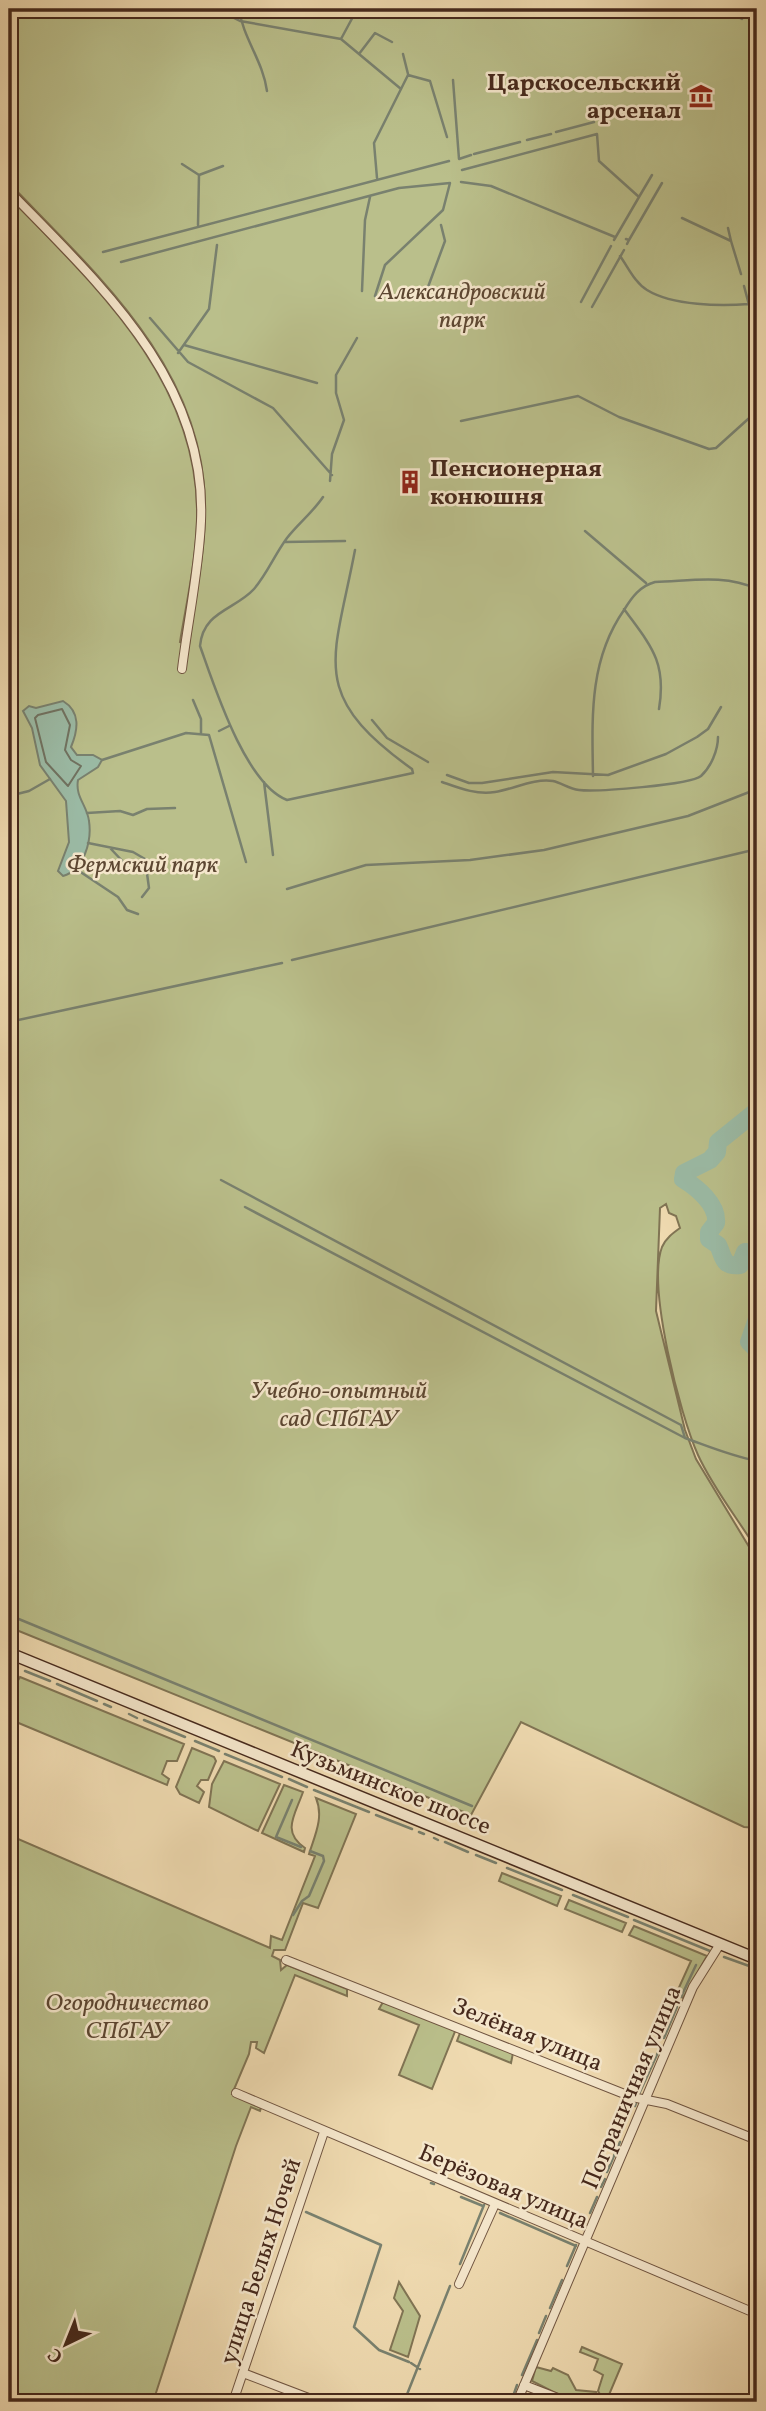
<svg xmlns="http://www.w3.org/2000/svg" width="766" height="2411" font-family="Vollkorn,serif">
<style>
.green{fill:#babf8b;stroke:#807454;stroke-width:2}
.water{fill:#9bbba6;stroke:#79816f;stroke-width:2}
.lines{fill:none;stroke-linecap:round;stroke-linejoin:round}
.shore{stroke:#707261;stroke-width:2}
.stream{stroke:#79816f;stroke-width:2.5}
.river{stroke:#9bbba6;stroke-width:18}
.street-casing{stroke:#705541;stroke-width:10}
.secondary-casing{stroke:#46291c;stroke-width:13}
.street{stroke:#f5e7cc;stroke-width:8}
.secondary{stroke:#f5e7cc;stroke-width:10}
.labels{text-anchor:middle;stroke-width:5;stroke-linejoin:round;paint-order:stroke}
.poi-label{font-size:24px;font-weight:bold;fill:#46291c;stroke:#f5e7cc;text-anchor:end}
.park-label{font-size:24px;font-style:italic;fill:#5d4732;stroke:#f5e7cc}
.street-label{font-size:24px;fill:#46291c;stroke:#f5e7cc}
</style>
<rect width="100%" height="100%" fill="#efdab0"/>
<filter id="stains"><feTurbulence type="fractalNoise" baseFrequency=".00286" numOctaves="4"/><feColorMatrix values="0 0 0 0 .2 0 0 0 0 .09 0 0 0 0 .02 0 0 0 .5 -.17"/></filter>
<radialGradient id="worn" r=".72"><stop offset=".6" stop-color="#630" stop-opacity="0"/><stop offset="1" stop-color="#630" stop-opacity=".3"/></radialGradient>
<path class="green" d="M 9,9 L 757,9 L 757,1550 C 738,1519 713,1488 698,1455 C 680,1415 647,1287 662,1247 C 666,1238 673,1233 680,1228 L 676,1216 L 669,1213 L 666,1204 L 660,1208 L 656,1311 L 685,1430 L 696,1459 L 757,1560 L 757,1828 L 744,1827 L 521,1722 L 471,1815 L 9,1627 L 9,197 C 94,285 195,377 197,509 C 198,553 187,599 180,642 L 189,645 C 195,598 206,549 205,502 C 202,366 96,274 9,183 Z
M 20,1677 L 184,1744 L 177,1761 L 167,1761 L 162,1774 L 169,1779 L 167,1785 L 9,1719 L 9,1696 Z
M 192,1748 L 214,1757 L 216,1761 L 208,1780 L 201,1780 L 197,1786 L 204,1792 L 199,1803 L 180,1794 L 176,1787 Z
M 224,1761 L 280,1784 L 258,1831 L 209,1807 L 212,1784 Z
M 284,1785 L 303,1792 C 295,1815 281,1832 305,1848 L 304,1852 L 262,1833 Z
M 316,1798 L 356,1814 L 318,1908 L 303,1903 L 285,1950 L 274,1950 L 272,1956 L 280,1960 L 281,1970 L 287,1965 L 347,1989 L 347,1996 L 295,1975 L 264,2053 L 256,2048 L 257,2042 L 251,2042 L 249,2054 L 232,2094 L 261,2108 L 260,2111 L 251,2107 L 236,2146 L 153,2402 L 9,2402 L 9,1835 L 270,1948 L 271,1936 L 282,1940 L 315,1856 L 309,1854 C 315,1835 324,1817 316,1798 Z
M 502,1873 L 561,1896 L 557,1906 L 499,1881 Z
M 569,1900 L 626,1923 L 622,1932 L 565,1909 Z
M 634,1926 L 707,1956 L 683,1998 L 676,1994 L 691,1961 L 629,1935 Z
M 383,2002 L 456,2029 L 432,2089 L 399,2075 L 419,2025 L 379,2009 Z
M 460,2033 L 513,2053 L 511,2063 L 457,2041 Z
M 399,2282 L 420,2316 L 408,2357 L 390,2350 L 403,2311 L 394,2298 Z
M 582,2347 L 622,2364 L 606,2402 L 573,2402 L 532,2381 L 536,2367 L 551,2371 L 553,2368 L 568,2375 L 576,2390 L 596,2392 L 598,2399 L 603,2399 L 598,2391 L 603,2375 L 594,2370 L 598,2359 L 580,2352 Z"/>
<path class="water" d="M 63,701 C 81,712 78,730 71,747 L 77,755 L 93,755 L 102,760 L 98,767 L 78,780 C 75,797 87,805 89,821 C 92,841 84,870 63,876 L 58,871 L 69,842 L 66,801 L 40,765 L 32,728 L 23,711 L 29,706 L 36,708 Z"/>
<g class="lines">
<path class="shore" d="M 62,709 L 70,725 L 65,750 L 71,760 L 81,766 L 68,786 L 46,762 L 35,718 L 38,715 Z"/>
<path class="stream" d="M 216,9 L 240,21 L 341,39 L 401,89
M 239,9 C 243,38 263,61 267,91
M 269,9 L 285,17
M 693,9 L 704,9
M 722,9 L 742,19
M 736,16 L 740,9
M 757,17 L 752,25 L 757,27
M 341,39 L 355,13
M 359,54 L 375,33 L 392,42
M 403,54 L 408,74
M 453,80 L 459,159 L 471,155
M 556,132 L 594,122
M 527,140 L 551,134
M 474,154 L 520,142
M 182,164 L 199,175 L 198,225
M 462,170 L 597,134 L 599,161 L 639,197 L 614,240
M 199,175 L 223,166
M 377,178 L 374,143 L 408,75 L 430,81 L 447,137
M 461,182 L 491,186 L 615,237
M 639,197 L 652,175
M 682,218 L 731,241 L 741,274
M 728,228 L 731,241
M 626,239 L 629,240 L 627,244
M 629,240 L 662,183
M 750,242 L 757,273
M 103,252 L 449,161
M 620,256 C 628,267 635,283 647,290 C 673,306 721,306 749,304
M 121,262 L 399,188 L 450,183 L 443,210 L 385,265 L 375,296
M 744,286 L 757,335
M 428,287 L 445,241 L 441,225
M 362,291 L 365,220 L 370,197
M 581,302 L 611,246
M 592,307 L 624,250
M 150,318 L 188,362 L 273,408 L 332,475
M 184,345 L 317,383
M 178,353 L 209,309 L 217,245
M 461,421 L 578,396 L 619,417 L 709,449 L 716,448 L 757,411
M 330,481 L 332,454 L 344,420 L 336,393 L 336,375 L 357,338
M 323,497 C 313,512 298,524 287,538 C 275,554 267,574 254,589 C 235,610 203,611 200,646 C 214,685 245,784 287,800 L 413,773 L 412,769 C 307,694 334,661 355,550
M 585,531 L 646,583
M 285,542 L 345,541
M 624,609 C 650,645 667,661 659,709
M 193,700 L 201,719 L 201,733
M 372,720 L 387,738 L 428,762
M 219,731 L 229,726
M 102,760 L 186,733 L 209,735 L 246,862
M 447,775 L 469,783 L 482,783 L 553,772 L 608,775 L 666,754 L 697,737 L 708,729 L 721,707
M 593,776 C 592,717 589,660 624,610 C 632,597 640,586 655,582 C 691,581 724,574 757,589
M 264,782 L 273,855
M 442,782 C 459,788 476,795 495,792 C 514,789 534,778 553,781 C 562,783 569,789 579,790 C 596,792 690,785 701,776 C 711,767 718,750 718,737
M 9,796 L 29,791 L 50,779
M 87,813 L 120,811 L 133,815 L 147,809 L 175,808
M 88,843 L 133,852 L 145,859 L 149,888 L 142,897
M 111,849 L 127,866
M 76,869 L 118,897 L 127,910 L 138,914
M 287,889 L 366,865 L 470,860 L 544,850 L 688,816 L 757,789
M 292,960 L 757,849
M 9,1022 L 282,963
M 221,1180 L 681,1425 L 685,1438
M 245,1207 L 685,1438 C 710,1447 731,1456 757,1461
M 9,1615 L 472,1806
M 9,1664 L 11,1665
M 25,1671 L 50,1681
M 57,1684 L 97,1701
M 104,1704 L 111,1707
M 129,1714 L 137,1718
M 144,1720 L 185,1737
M 195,1741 L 219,1751
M 225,1754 L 282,1777
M 289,1779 L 307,1787
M 314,1790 L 369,1812
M 292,1800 L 276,1837 L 301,1847
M 376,1815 L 412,1829
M 419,1832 L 424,1834
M 434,1838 L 438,1840
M 445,1842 L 468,1852
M 476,1855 L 496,1863
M 507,1868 L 562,1890
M 573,1895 L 628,1917
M 293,1915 L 302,1901 L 309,1896 L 324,1861 L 323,1856 L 310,1851
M 634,1920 L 710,1951
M 724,1957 L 752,1967
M 681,1997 L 696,1965
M 664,2038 L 677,2007
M 639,2094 L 660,2048
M 635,2106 L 636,2103
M 607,2172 L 620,2142
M 431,2183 L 434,2184
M 601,2187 L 605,2179
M 461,2197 L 483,2206
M 306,2212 L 381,2245 L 354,2327 L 379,2350 L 409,2362
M 500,2213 L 576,2246
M 590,2213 L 597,2197
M 583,2229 L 586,2221
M 460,2264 L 484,2205
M 567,2266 L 576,2245
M 550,2308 L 562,2280
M 539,2333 L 546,2316
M 411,2363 L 420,2369
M 522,2375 L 537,2340
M 404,2402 L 450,2286
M 511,2402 L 517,2385"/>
<path class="river" d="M 754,1113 L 718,1142 L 717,1152 L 710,1160 L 684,1173 L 683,1179 C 696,1187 718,1204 716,1223 L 709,1232 L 709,1239 L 718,1245 C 724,1257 722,1267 740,1265 L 745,1252 L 757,1254
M 757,1319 L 749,1342 L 757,1350"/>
<g class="street-casing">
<path id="street" d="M 9,191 C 98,283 207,380 201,521 C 199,570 188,620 182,669
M 286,1960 L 632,2097 L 667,2104 L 757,2140
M 236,2093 L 757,2314
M 459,2284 L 495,2204
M 243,2373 L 319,2402
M 524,2385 L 568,2402
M 233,2402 L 324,2132
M 517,2402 L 693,1987 L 720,1944"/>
</g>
<g class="secondary-casing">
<path id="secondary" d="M 9,1653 L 757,1959"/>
</g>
<use href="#street" class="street"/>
<use href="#secondary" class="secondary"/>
</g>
<defs>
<g id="museum-bare" transform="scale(1.89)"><path d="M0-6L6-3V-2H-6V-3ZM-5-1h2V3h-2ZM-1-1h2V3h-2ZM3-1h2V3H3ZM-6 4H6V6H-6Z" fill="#8f2418" stroke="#f5e7cc" stroke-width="2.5" paint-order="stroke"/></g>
<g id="building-bare" transform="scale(1.89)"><path d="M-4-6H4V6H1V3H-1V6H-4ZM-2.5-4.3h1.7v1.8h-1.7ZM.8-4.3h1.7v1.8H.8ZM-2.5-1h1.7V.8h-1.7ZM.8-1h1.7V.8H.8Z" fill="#8f2418" stroke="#f5e7cc" stroke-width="2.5" paint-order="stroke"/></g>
</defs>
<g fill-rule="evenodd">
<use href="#museum-bare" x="701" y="96"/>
<use href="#building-bare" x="410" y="482"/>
</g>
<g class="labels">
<g class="poi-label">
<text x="681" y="90">Царскосельский<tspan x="681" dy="28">арсенал</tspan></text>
<text x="430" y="476" text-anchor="start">Пенсионерная<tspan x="430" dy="28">конюшня</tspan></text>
</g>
<g class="park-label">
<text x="462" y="299">Александровский<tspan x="462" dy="28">парк</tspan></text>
<text x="142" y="872">Фермский парк</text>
<text x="339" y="1398">Учебно-опытный<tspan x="339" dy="28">сад СПбГАУ</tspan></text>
<text x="127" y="2010">Огородничество<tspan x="127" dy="28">СПбГАУ</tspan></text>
</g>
<g class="street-label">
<text transform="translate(391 1787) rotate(22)" y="8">Кузьминское шоссе</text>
<text transform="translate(528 2034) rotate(22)" y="8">Зелёная улица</text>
<text transform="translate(631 2087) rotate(-67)" y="8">Пограничная улица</text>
<text transform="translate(504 2186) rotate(23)" y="8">Берёзовая улица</text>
<text transform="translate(260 2261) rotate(-72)" y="8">улица Белых Ночей</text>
</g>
</g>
<rect width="766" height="2411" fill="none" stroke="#efdab0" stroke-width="35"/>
<rect x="10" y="10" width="745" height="2390" fill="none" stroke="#46291c" stroke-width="3.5"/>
<rect x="18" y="18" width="731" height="2376" fill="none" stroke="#46291c" stroke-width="2"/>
<g transform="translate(66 2344) rotate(223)" stroke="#f5e7cc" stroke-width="5" paint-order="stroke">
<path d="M0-5L12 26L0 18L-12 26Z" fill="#46291c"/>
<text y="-10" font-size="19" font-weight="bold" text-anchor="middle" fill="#46291c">С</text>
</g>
<rect width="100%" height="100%" filter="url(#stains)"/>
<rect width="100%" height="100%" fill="url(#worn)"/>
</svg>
